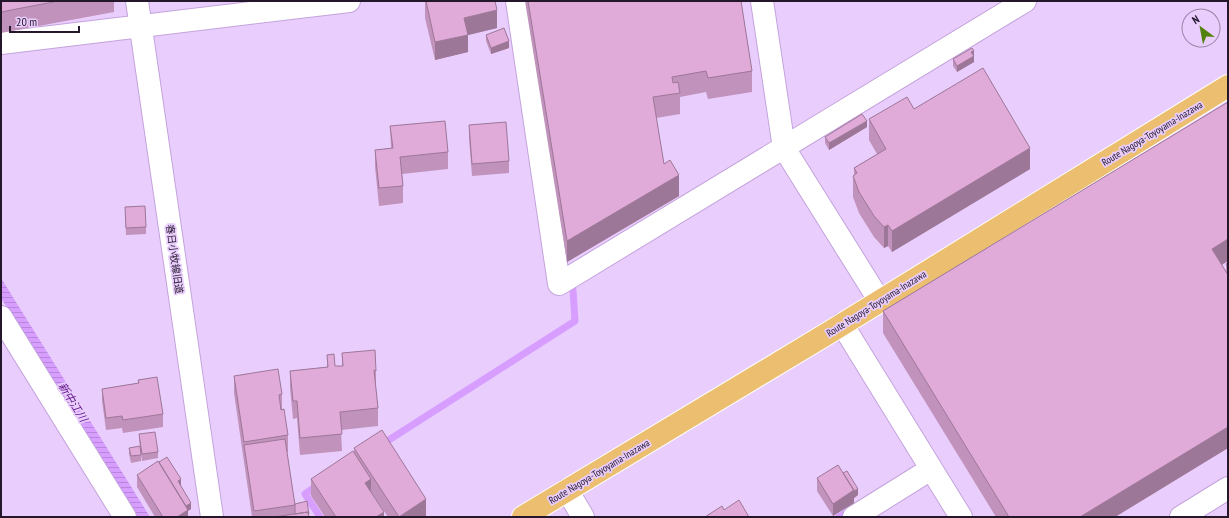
<svg xmlns="http://www.w3.org/2000/svg" width="1229" height="518" font-family="'PT Sans Narrow','Noto Sans JP',sans-serif">
<style>
.water{fill:url(#water-rules)}
.lines{fill:none;stroke-linecap:round;stroke-linejoin:round}
.stream{stroke:#d79dff;stroke-width:7}
.minor-casing{stroke:#c4a3dc;stroke-width:24}
.major-casing{stroke:#fff;stroke-width:24}
.minor{stroke:#fff;stroke-width:22}
.major{stroke:#ecbe6f;stroke-width:22}
.wall{fill:#c192bb}
.shaded-wall{fill:#9d7798}
.building{fill:#e0aad9;stroke:#9d7798}
.labels{text-anchor:middle;stroke-width:3.5;stroke-linejoin:round;paint-order:stroke}
.street-label{font-size:10px;fill:#24172c;stroke:#e9cefd}
.water-label{font-size:11px;font-style:italic;fill:#64188b;stroke:#e9cefd}
</style>
<defs>
<pattern id="water-rules" width="6" height="5" patternUnits="userSpaceOnUse"><rect width="6" height="5" fill="#d79dff"/><path d="M0 2.5h6" fill="none" stroke="#b886db"/></pattern>
</defs>
<rect width="100%" height="100%" fill="#e9cefd"/>
<path class="water" d="M 1,278 L 150,517 L 138,517 L 1,298 Z"/>
<g class="lines">
<path class="stream" d="M 381,445 L 575,321 L 573,290
M 318,485 L 305,494 L 320,517
M 839,517 L 851,510"/>
<g class="minor-casing">
<path id="minor" d="M 137,1 L 212,517
M 517,1 L 559,284 L 1025,1
M 762,1 L 784,148 L 879,300
M 1,43 L 349,1
M 1,317 L 125,517
M 842,324 L 961,517
M 567,490 L 583,517
M 854,517 L 931,469
M 1181,517 L 1228,488"/>
</g>
<g class="major-casing">
<path id="major" d="M 523,517 L 830,332 L 1228,86"/>
</g>
<use href="#minor" class="minor"/>
<use href="#major" class="major"/>
</g>
<path class="wall" d="M 1,1 L 114,1 L 114,12 L 1,33 Z
M 425,1 L 497,28 L 468,35 L 468,52 L 435,60 L 425,18 Z
M 525,1 L 741,1 L 752,71 L 752,92 L 708,99 L 706,92 L 680,97 L 680,114 L 656,118 L 664,164 L 679,196 L 567,262 Z
M 486,35 L 509,48 L 491,54 L 486,41 Z
M 974,51 L 974,62 L 957,72 L 953,66 L 953,59 Z
M 1228,102 L 1228,261 L 1222,265 L 1226,271 L 1226,264 L 1228,262 L 1228,448 L 1115,517 L 996,517 L 883,333 L 883,311 Z
M 914,109 L 1030,169 L 892,252 L 888,246 L 884,248 L 874,237 L 859,213 L 853,197 L 853,176 L 854,175 L 854,168 L 877,154 L 869,140 L 869,119 Z
M 469,125 L 509,161 L 509,173 L 472,176 L 469,138 Z
M 390,126 L 448,152 L 448,169 L 402,174 L 403,186 L 403,203 L 379,206 L 375,167 L 375,150 L 391,148 Z
M 867,127 L 829,150 L 825,143 L 825,137 Z
M 125,214 L 146,227 L 146,234 L 126,235 Z
M 342,353 L 376,371 L 376,388 L 378,408 L 378,426 L 341,430 L 342,451 L 300,455 L 297,418 L 293,419 L 290,388 L 290,371 L 327,367 L 327,355 L 335,366 L 342,366 Z
M 234,376 L 282,394 L 282,409 L 288,435 L 288,452 L 287,452 L 295,504 L 309,514 L 309,517 L 252,517 L 234,393 Z
M 138,380 L 163,414 L 163,427 L 123,433 L 122,428 L 106,430 L 102,401 L 102,389 L 138,383 Z
M 139,434 L 158,452 L 158,458 L 142,461 L 139,440 Z
M 129,448 L 141,455 L 141,461 L 131,463 L 129,454 Z
M 354,448 L 426,516 L 425,517 L 388,517 L 371,492 L 384,517 L 325,517 L 311,496 L 311,479 L 354,453 Z
M 137,475 L 181,486 L 191,509 L 188,511 L 188,517 L 155,517 L 137,487 Z
M 817,478 L 858,495 L 854,498 L 854,503 L 833,516 L 817,491 Z"/>
<path class="shaded-wall" d="M 497,10 L 497,28 L 464,36 L 464,18 Z
M 468,35 L 468,52 L 435,60 L 435,42 Z
M 509,41 L 509,48 L 491,54 L 491,48 Z
M 974,51 L 974,62 L 957,72 L 957,66 L 971,52 Z
M 867,121 L 867,127 L 829,150 L 829,143 Z
M 1030,148 L 1030,169 L 892,252 L 892,231 Z
M 679,175 L 679,196 L 567,262 L 567,241 Z
M 888,225 L 888,246 L 884,248 L 884,227 Z
M 1228,239 L 1228,261 L 1212,270 L 1212,249 Z
M 1228,427 L 1228,448 L 1115,517 L 1080,517 Z
M 181,479 L 181,486 L 178,488 L 178,481 Z
M 371,479 L 371,496 L 365,483 Z
M 858,489 L 858,495 L 854,498 L 854,503 L 833,516 L 833,504 L 854,490 Z
M 426,499 L 426,516 L 425,517 L 399,517 Z
M 191,503 L 191,509 L 188,511 L 188,517 L 177,517 L 184,507 Z
M 384,512 L 384,517 L 376,517 Z"/>
<path class="building" d="M 1,1 L 58,1 L 1,12 Z
M 426,1 L 495,1 L 497,10 L 464,18 L 468,35 L 435,42 Z
M 528,1 L 741,1 L 752,71 L 708,78 L 706,71 L 672,77 L 673,83 L 678,82 L 680,93 L 653,97 L 664,164 L 670,160 L 679,175 L 567,241 Z
M 504,28 L 509,41 L 491,48 L 486,35 Z
M 972,48 L 974,51 L 971,52 L 974,56 L 957,66 L 953,59 Z
M 983,68 L 1030,148 L 892,231 L 888,225 L 884,227 L 874,216 L 859,192 L 853,176 L 857,173 L 854,168 L 886,149 L 869,119 L 907,97 L 914,109 Z
M 1228,102 L 1228,239 L 1212,249 L 1228,275 L 1228,427 L 1080,517 L 1009,517 L 883,311 Z
M 862,114 L 867,121 L 829,143 L 825,137 Z
M 445,121 L 448,152 L 400,157 L 403,186 L 379,188 L 375,150 L 393,148 L 390,126 Z
M 506,122 L 509,161 L 472,164 L 469,125 Z
M 145,206 L 146,227 L 126,228 L 125,207 Z
M 1228,262 L 1228,267 L 1226,264 Z
M 375,350 L 376,371 L 374,370 L 378,408 L 340,412 L 342,434 L 300,438 L 297,401 L 293,401 L 290,371 L 328,367 L 327,355 L 334,354 L 335,366 L 343,366 L 342,353 Z
M 278,369 L 282,394 L 279,395 L 281,410 L 284,409 L 288,435 L 244,442 L 234,376 Z
M 157,377 L 163,414 L 123,420 L 122,416 L 106,418 L 102,389 L 139,383 L 138,380 Z
M 382,430 L 426,499 L 399,517 L 354,448 Z
M 155,432 L 158,452 L 142,454 L 139,434 Z
M 285,439 L 295,505 L 254,511 L 244,445 Z
M 140,446 L 141,455 L 131,456 L 129,448 Z
M 353,451 L 371,479 L 365,483 L 384,512 L 376,517 L 336,517 L 311,479 Z
M 167,457 L 181,479 L 178,481 L 191,503 L 186,506 L 159,462 Z
M 158,461 L 188,510 L 177,517 L 163,517 L 137,475 Z
M 838,465 L 854,490 L 833,504 L 817,478 Z
M 847,471 L 858,489 L 854,491 L 843,473 Z
M 739,500 L 749,517 L 705,517 L 722,506 L 724,510 Z
M 307,501 L 309,514 L 308,514 L 308,512 L 295,514 L 295,504 Z
M 308,512 L 309,517 L 274,517 Z"/>
<g class="labels">
<g class="street-label">
<text transform="translate(1152 133) rotate(-31)" y="4">Route Nagoya-Toyoyama-Inazawa</text>
<text transform="translate(175 259) rotate(82)" y="4">春日小牧線旧道</text>
<text transform="translate(876 303) rotate(-32)" y="4">Route Nagoya-Toyoyama-Inazawa</text>
<text transform="translate(599 471) rotate(-31)" y="4">Route Nagoya-Toyoyama-Inazawa</text>
</g>
<g class="water-label">
<text transform="translate(73 402) rotate(58)" y="4">新中江川</text>
</g>
</g>
<rect width="1229" height="518" fill="none" stroke="#24172c" stroke-width="4"/>
<g transform="translate(1201 28) rotate(328)"><circle r="19" fill="#e9cefd" stroke="#9a85a9"/>
<path d="M0-3L7 15L0 10L-7 15Z" fill="#53810e"/>
<text y="-6" font-size="11" font-weight="bold" text-anchor="middle" fill="#24172c">N</text>
</g>
<path d="M10 26v6h69v-6" fill="none" stroke="#24172c" stroke-width="2"/>
<text x="16" y="26" font-size="12" fill="#24172c" stroke="#e9cefd" stroke-width="3" paint-order="stroke">20 m</text>
</svg>
